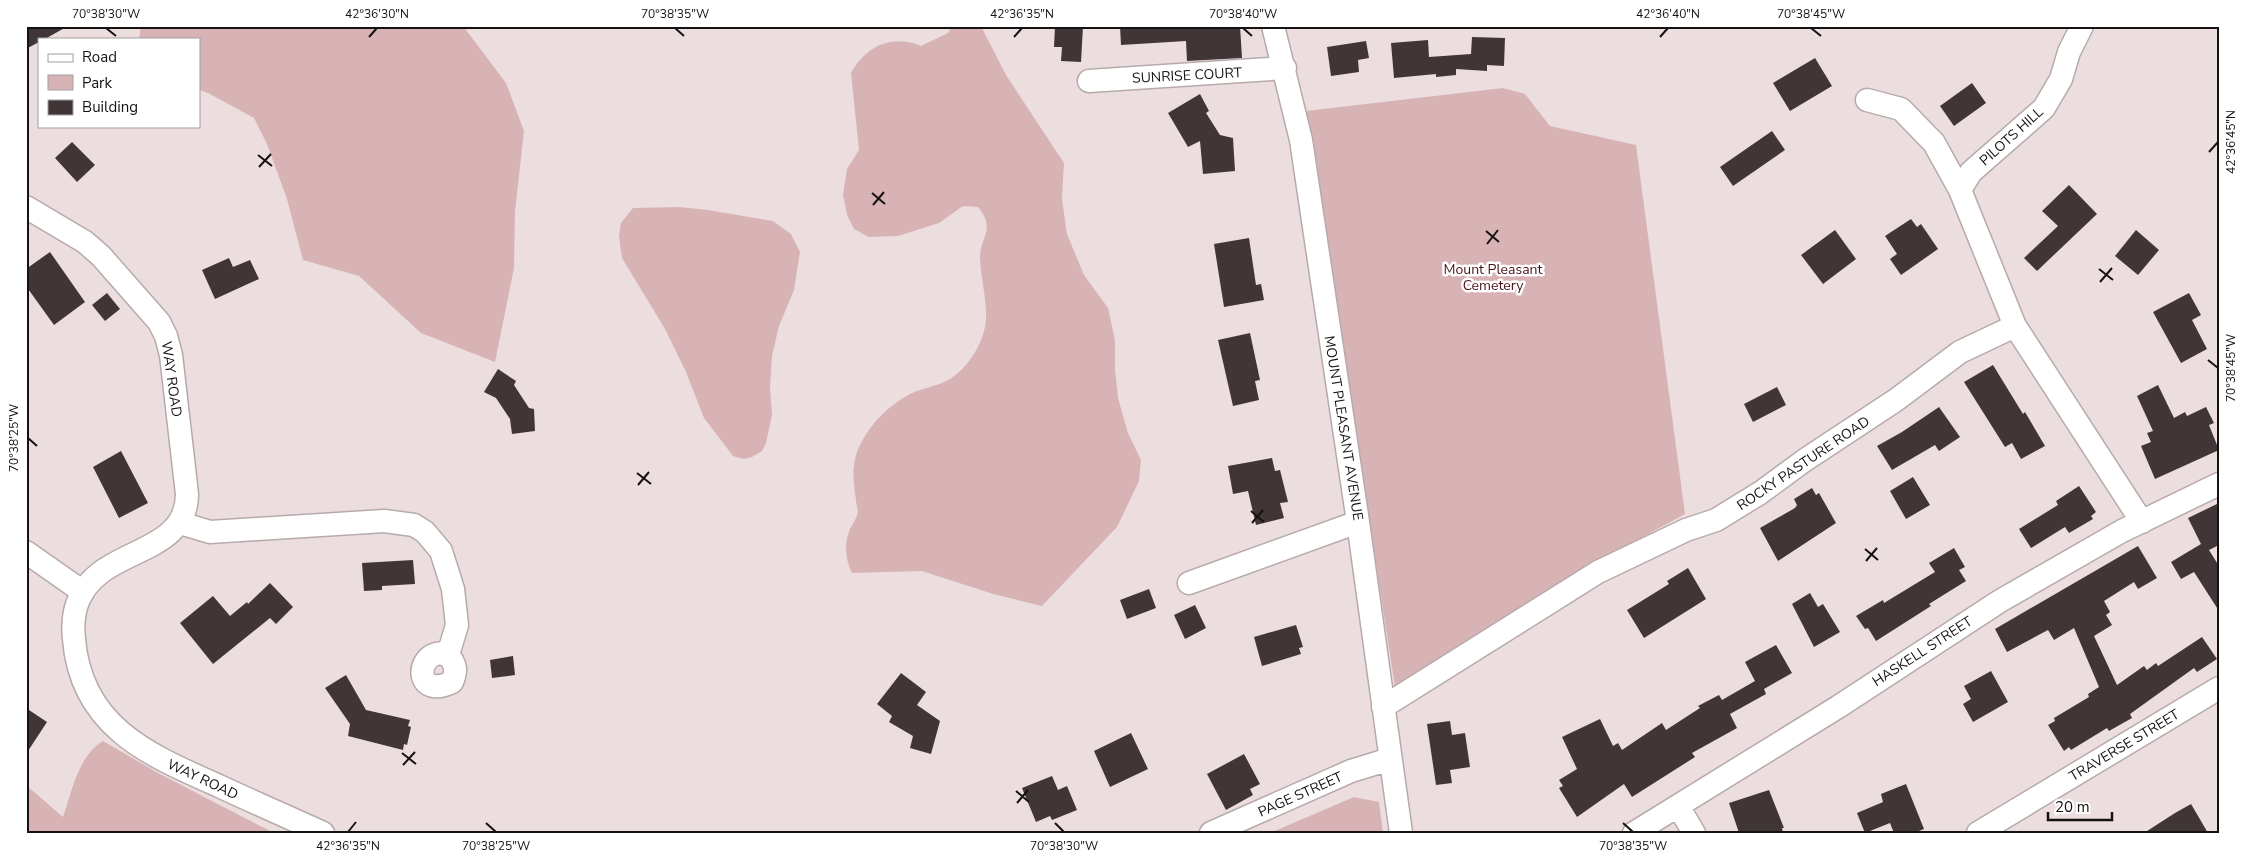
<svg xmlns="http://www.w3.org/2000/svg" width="2245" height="859" font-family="'Nunito Sans',sans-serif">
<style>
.green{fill:#d8b3b6}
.building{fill:#413637}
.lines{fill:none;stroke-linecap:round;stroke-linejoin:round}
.minor-casing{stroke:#b7aaab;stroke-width:25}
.minor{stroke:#fff;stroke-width:22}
.ticks{fill:none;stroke:#161212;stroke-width:2}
.labels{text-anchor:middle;stroke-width:5;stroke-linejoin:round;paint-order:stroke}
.street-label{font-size:14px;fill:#161212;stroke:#fff}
.park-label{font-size:14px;fill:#4a131d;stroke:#fff}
.neatline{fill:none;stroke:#161212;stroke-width:2}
.ticks-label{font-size:12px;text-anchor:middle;fill:#161212}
</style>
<rect width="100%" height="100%" fill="#ecdedf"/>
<path class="green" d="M 141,26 L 463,26 L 506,83 L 524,131 L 515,211 L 514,268 L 495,362 L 421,333 L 359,276 L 303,260 L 287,199 L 267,144 L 254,118 L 208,93 L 199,90 L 199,39 L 139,39 Z
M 952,26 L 981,26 L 1006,75 L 1064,163 L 1062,199 L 1067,234 L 1084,275 L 1108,308 L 1115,340 L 1115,369 L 1118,398 L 1128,433 L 1141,460 L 1139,481 L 1117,527 L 1042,606 L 993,594 L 922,571 L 852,573 C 845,559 844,543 850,529 C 852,524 856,520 857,515 C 859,511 856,505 856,500 C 853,480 851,464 860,445 C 871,423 888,406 910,394 C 920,389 931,387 942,383 C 965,374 984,344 986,320 C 987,300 981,279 980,259 C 979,238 997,230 978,207 L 963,206 L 939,223 L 898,236 L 869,237 L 854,229 L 847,215 L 843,195 L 847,169 L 859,150 L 851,73 C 866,46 892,34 921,46 L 948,33 Z
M 1503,88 L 1525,94 L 1550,126 L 1636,145 L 1685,514 L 1593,564 L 1395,687 L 1306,111 Z
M 679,207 L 708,210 L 773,221 L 791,234 L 800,252 L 794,290 L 779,326 L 772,356 L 770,387 L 772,415 L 766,443 L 762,451 L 752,457 L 743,459 L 733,456 L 704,418 L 686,372 L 665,329 L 622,258 L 619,236 L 621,223 L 633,208 Z
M 103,741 L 158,773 L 274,833 L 26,833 L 26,785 L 63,817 C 72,791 78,756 103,741 Z
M 1354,797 L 1379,802 L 1383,833 L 1270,833 Z"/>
<path class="building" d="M 26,26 L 68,26 L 45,39 L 39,39 L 39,42 L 26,49 Z
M 1055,26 L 1083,26 L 1081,62 L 1061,61 L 1062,47 L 1054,47 Z
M 1120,26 L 1240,26 L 1242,58 L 1187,61 L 1186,41 L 1121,45 Z
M 1472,37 L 1505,38 L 1504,66 L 1487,65 L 1487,71 L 1456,69 L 1456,75 L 1436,77 L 1436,74 L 1394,78 L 1391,43 L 1428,40 L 1429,57 L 1471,54 Z
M 1366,41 L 1369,58 L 1358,60 L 1359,72 L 1331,76 L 1327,47 Z
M 1815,58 L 1832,86 L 1790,111 L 1773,83 Z
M 1972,83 L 1986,103 L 1954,126 L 1940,106 Z
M 1200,94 L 1209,111 L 1206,113 L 1220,135 L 1233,138 L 1235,171 L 1203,174 L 1200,141 L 1188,147 L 1168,113 Z
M 1772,131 L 1785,150 L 1733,186 L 1720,167 Z
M 72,142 L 95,165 L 77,182 L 55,158 Z
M 2069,185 L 2097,214 L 2037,271 L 2024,258 L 2058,226 L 2042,211 Z
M 1911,219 L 1917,227 L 1921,224 L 1938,249 L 1901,275 L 1890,259 L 1897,254 L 1885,236 Z
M 1835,230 L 1856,259 L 1823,284 L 1801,255 Z
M 2136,230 L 2159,250 L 2138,275 L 2115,256 Z
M 1249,238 L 1256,285 L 1261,284 L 1264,300 L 1224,307 L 1214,244 Z
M 50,252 L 85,302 L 54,325 L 26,286 L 26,269 Z
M 229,258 L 233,267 L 250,260 L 259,279 L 215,299 L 202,270 Z
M 107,293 L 120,309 L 105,321 L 92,305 Z
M 2189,293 L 2201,315 L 2192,320 L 2207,349 L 2181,363 L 2153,312 Z
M 1250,333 L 1260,380 L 1255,381 L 1259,400 L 1233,406 L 1218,340 Z
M 1993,365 L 2023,414 L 2025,412 L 2045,446 L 2021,459 L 2012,443 L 2005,447 L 1964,382 Z
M 498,369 L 516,381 L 514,385 L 529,408 L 534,409 L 535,431 L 512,434 L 510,419 L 496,398 L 484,392 Z
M 2158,385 L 2174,418 L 2185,412 L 2187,416 L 2206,407 L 2214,423 L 2209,425 L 2219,450 L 2155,479 L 2141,446 L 2151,442 L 2147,433 L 2153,431 L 2137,396 Z
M 1777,387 L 1786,405 L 1753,422 L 1744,404 Z
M 1939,407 L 1960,437 L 1939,451 L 1935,445 L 1892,470 L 1877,446 L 1902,432 Z
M 121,451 L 148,503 L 119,518 L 93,467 Z
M 1272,458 L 1275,471 L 1280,470 L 1288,502 L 1280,503 L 1284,518 L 1256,525 L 1248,491 L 1233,494 L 1228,466 Z
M 1913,477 L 1930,505 L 1906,519 L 1890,491 Z
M 2079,486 L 2096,512 L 2091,516 L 2093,519 L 2069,533 L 2065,527 L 2031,548 L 2019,529 L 2058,505 L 2056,501 Z
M 1812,488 L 1816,495 L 1819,493 L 1836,523 L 1778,561 L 1760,528 L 1795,508 L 1797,505 L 1794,499 Z
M 2219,503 L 2219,545 L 2209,550 L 2219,566 L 2219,611 L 2194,572 L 2181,579 L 2171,562 L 2201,544 L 2188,518 Z
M 2138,546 L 2157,578 L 2138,589 L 2134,582 L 2104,601 L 2110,612 L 2106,615 L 2112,625 L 2094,636 L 2117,685 L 2144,666 L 2147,670 L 2156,663 L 2158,666 L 2202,637 L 2217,659 L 2197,672 L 2194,668 L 2130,714 L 2132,718 L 2109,731 L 2107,728 L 2071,750 L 2069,747 L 2064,751 L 2048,725 L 2055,721 L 2054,718 L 2089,697 L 2088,694 L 2099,687 L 2074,628 L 2054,640 L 2048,630 L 2007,652 L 1995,629 Z
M 1954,548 L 1965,567 L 1959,570 L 1966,581 L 1929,604 L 1931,606 L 1876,641 L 1868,628 L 1865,629 L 1856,616 L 1883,600 L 1884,603 L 1935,572 L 1929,563 Z
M 413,560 L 415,584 L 382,586 L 382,590 L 364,591 L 362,563 Z
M 1688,568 L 1706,599 L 1644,638 L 1627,610 L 1669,584 L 1667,581 Z
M 270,583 L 293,607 L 276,624 L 270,618 L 213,664 L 180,623 L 213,596 L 230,616 L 247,602 L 248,604 Z
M 1149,589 L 1156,608 L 1127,619 L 1120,600 Z
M 1810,593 L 1818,607 L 1823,604 L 1840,632 L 1814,647 L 1792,604 Z
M 1195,605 L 1206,628 L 1185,639 L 1174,615 Z
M 1296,625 L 1303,647 L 1299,648 L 1301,654 L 1262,666 L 1254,637 Z
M 1776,645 L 1792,673 L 1764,689 L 1766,694 L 1730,714 L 1737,728 L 1692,753 L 1695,757 L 1632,797 L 1624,784 L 1577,817 L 1559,788 L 1563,786 L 1559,780 L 1577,769 L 1562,737 L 1600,719 L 1613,746 L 1618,743 L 1622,750 L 1662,723 L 1666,730 L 1700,708 L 1698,706 L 1719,695 L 1722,700 L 1755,681 L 1745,662 Z
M 513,656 L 515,675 L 492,678 L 490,660 Z
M 1991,671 L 2008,702 L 1973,722 L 1963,704 L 1971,699 L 1964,686 Z
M 901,673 L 926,692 L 917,705 L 940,721 L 931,754 L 910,748 L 913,736 L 889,722 L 892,716 L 877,704 Z
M 346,675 L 366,710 L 410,720 L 408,726 L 411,727 L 407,745 L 404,744 L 403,750 L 348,736 L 350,724 L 325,688 Z
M 26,708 L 47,722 L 26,754 Z
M 1450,721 L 1452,735 L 1465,733 L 1470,767 L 1450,770 L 1452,783 L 1436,785 L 1427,724 Z
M 1131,733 L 1148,769 L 1110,787 L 1094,751 Z
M 1244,754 L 1260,784 L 1250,789 L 1253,795 L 1226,810 L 1207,774 Z
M 1052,776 L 1058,790 L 1067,786 L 1077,810 L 1052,820 L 1050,816 L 1036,822 L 1022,788 Z
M 1906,784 L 1924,829 L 1914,833 L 1894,833 L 1890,823 L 1865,833 L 1857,813 L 1883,802 L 1881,794 Z
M 1769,790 L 1784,828 L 1782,828 L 1783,833 L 1739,833 L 1729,803 Z
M 2191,804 L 2208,833 L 2144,833 L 2175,813 Z"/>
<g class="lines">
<g class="minor-casing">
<path id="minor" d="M 1273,26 L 1301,140 L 1358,522 L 1401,833
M 1089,81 L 1285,68
M 1867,100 L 1901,109 L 1934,143 L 1960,190 L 2015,326 L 2142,522
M 1960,190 L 1971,172 L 2044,108 L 2061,79 L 2069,52 L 2082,26
M 26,207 L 85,242 L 101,256 L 159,322 L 166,336 L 171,355 L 187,494 C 187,544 132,548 100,573 C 78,590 71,612 74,639 C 81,727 149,755 219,786 C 253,802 288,817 323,833
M 180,523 L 210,532 L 384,521 L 414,525 L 425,532 L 441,551 L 453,589 L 457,625 L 448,655 C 445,654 439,653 436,654 C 415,660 417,699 452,682 C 457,671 456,664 448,655
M 26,552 L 83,592
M 1189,583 L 1358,522
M 1383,707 L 1598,572 L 1686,530 L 1716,520 L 1760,493 L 1805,460 L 1896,400 L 1960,352 L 2015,326
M 1678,806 L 1694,833
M 1211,833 L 1351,771 L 1390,759
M 1634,833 L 1838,707 L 2000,601 L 2122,531 L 2219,484
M 1978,833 L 2219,688"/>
</g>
<use href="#minor" class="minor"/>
</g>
<path class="ticks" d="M 106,28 L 116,36M 675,28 L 684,36M 1243,28 L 1252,36M 1811,28 L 1821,36M 369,37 L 377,28M 1014,37 L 1022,28M 1660,37 L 1668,28M 2209,152 L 2218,142M 258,155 L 272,166M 259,167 L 271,154M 872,193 L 885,204M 873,205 L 884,192M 1486,231 L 1499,242M 1487,244 L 1498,230M 2099,269 L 2113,280M 2100,282 L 2112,268M 2208,360 L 2218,368M 28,438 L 37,446M 637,473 L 651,484M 638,485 L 649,472M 1251,511 L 1264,522M 1252,523 L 1263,510M 1865,549 L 1878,560M 1866,561 L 1877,548M 402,753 L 416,764M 403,765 L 415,752M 1016,791 L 1029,802M 1017,803 L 1028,790M 486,823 L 496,832M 1055,823 L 1064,832M 1623,823 L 1633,832M 348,832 L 356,822"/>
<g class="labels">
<g class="street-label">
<text transform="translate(1187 75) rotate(-3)" y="5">SUNRISE COURT</text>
<text transform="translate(2011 136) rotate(-42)" y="5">PILOTS HILL</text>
<text transform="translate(172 379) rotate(82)" y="5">WAY ROAD</text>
<text transform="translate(1344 428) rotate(81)" y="5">MOUNT PLEASANT AVENUE</text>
<text transform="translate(1803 463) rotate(-34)" y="5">ROCKY PASTURE ROAD</text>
<text transform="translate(1922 651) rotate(-33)" y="5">HASKELL STREET</text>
<text transform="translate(2124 745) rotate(-31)" y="5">TRAVERSE STREET</text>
<text transform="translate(203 779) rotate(25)" y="5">WAY ROAD</text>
<text transform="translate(1300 794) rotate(-24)" y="5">PAGE STREET</text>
</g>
<g class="park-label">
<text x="1493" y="274">Mount Pleasant<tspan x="1493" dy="16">Cemetery</tspan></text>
</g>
</g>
<rect width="2245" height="859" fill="none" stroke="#ffffff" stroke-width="55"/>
<rect x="38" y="38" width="162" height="90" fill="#ffffff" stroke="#a2a0a0"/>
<rect x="48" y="54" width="25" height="8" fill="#ffffff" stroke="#a2a0a0"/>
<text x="82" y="62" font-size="15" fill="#161212">Road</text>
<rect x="48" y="75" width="25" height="15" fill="#d8b3b6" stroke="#a2a0a0"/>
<text x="82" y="88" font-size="15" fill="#161212">Park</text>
<rect x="48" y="100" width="25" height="15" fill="#413637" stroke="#a2a0a0"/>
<text x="82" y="112" font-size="15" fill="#161212">Building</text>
<path d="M2048 812v8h64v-8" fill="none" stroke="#161212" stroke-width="2.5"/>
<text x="2055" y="812" font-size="15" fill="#161212" stroke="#ffffff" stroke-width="4" paint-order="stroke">20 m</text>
<rect x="28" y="28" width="2190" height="804" class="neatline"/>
<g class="ticks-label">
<text x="106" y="18">70°38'30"W</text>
<text x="377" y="18">42°36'30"N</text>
<text x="675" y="18">70°38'35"W</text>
<text x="1022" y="18">42°36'35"N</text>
<text x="1243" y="18">70°38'40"W</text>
<text x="1668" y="18">42°36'40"N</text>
<text x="1811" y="18">70°38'45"W</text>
<text transform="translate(2231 142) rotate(-90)" y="4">42°36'45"N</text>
<text transform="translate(2231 368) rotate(-90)" y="4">70°38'45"W</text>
<text transform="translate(14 438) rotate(-90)" y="4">70°38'25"W</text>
<text x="348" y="850">42°36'35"N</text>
<text x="496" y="850">70°38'25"W</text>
<text x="1064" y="850">70°38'30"W</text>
<text x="1633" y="850">70°38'35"W</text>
</g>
</svg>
